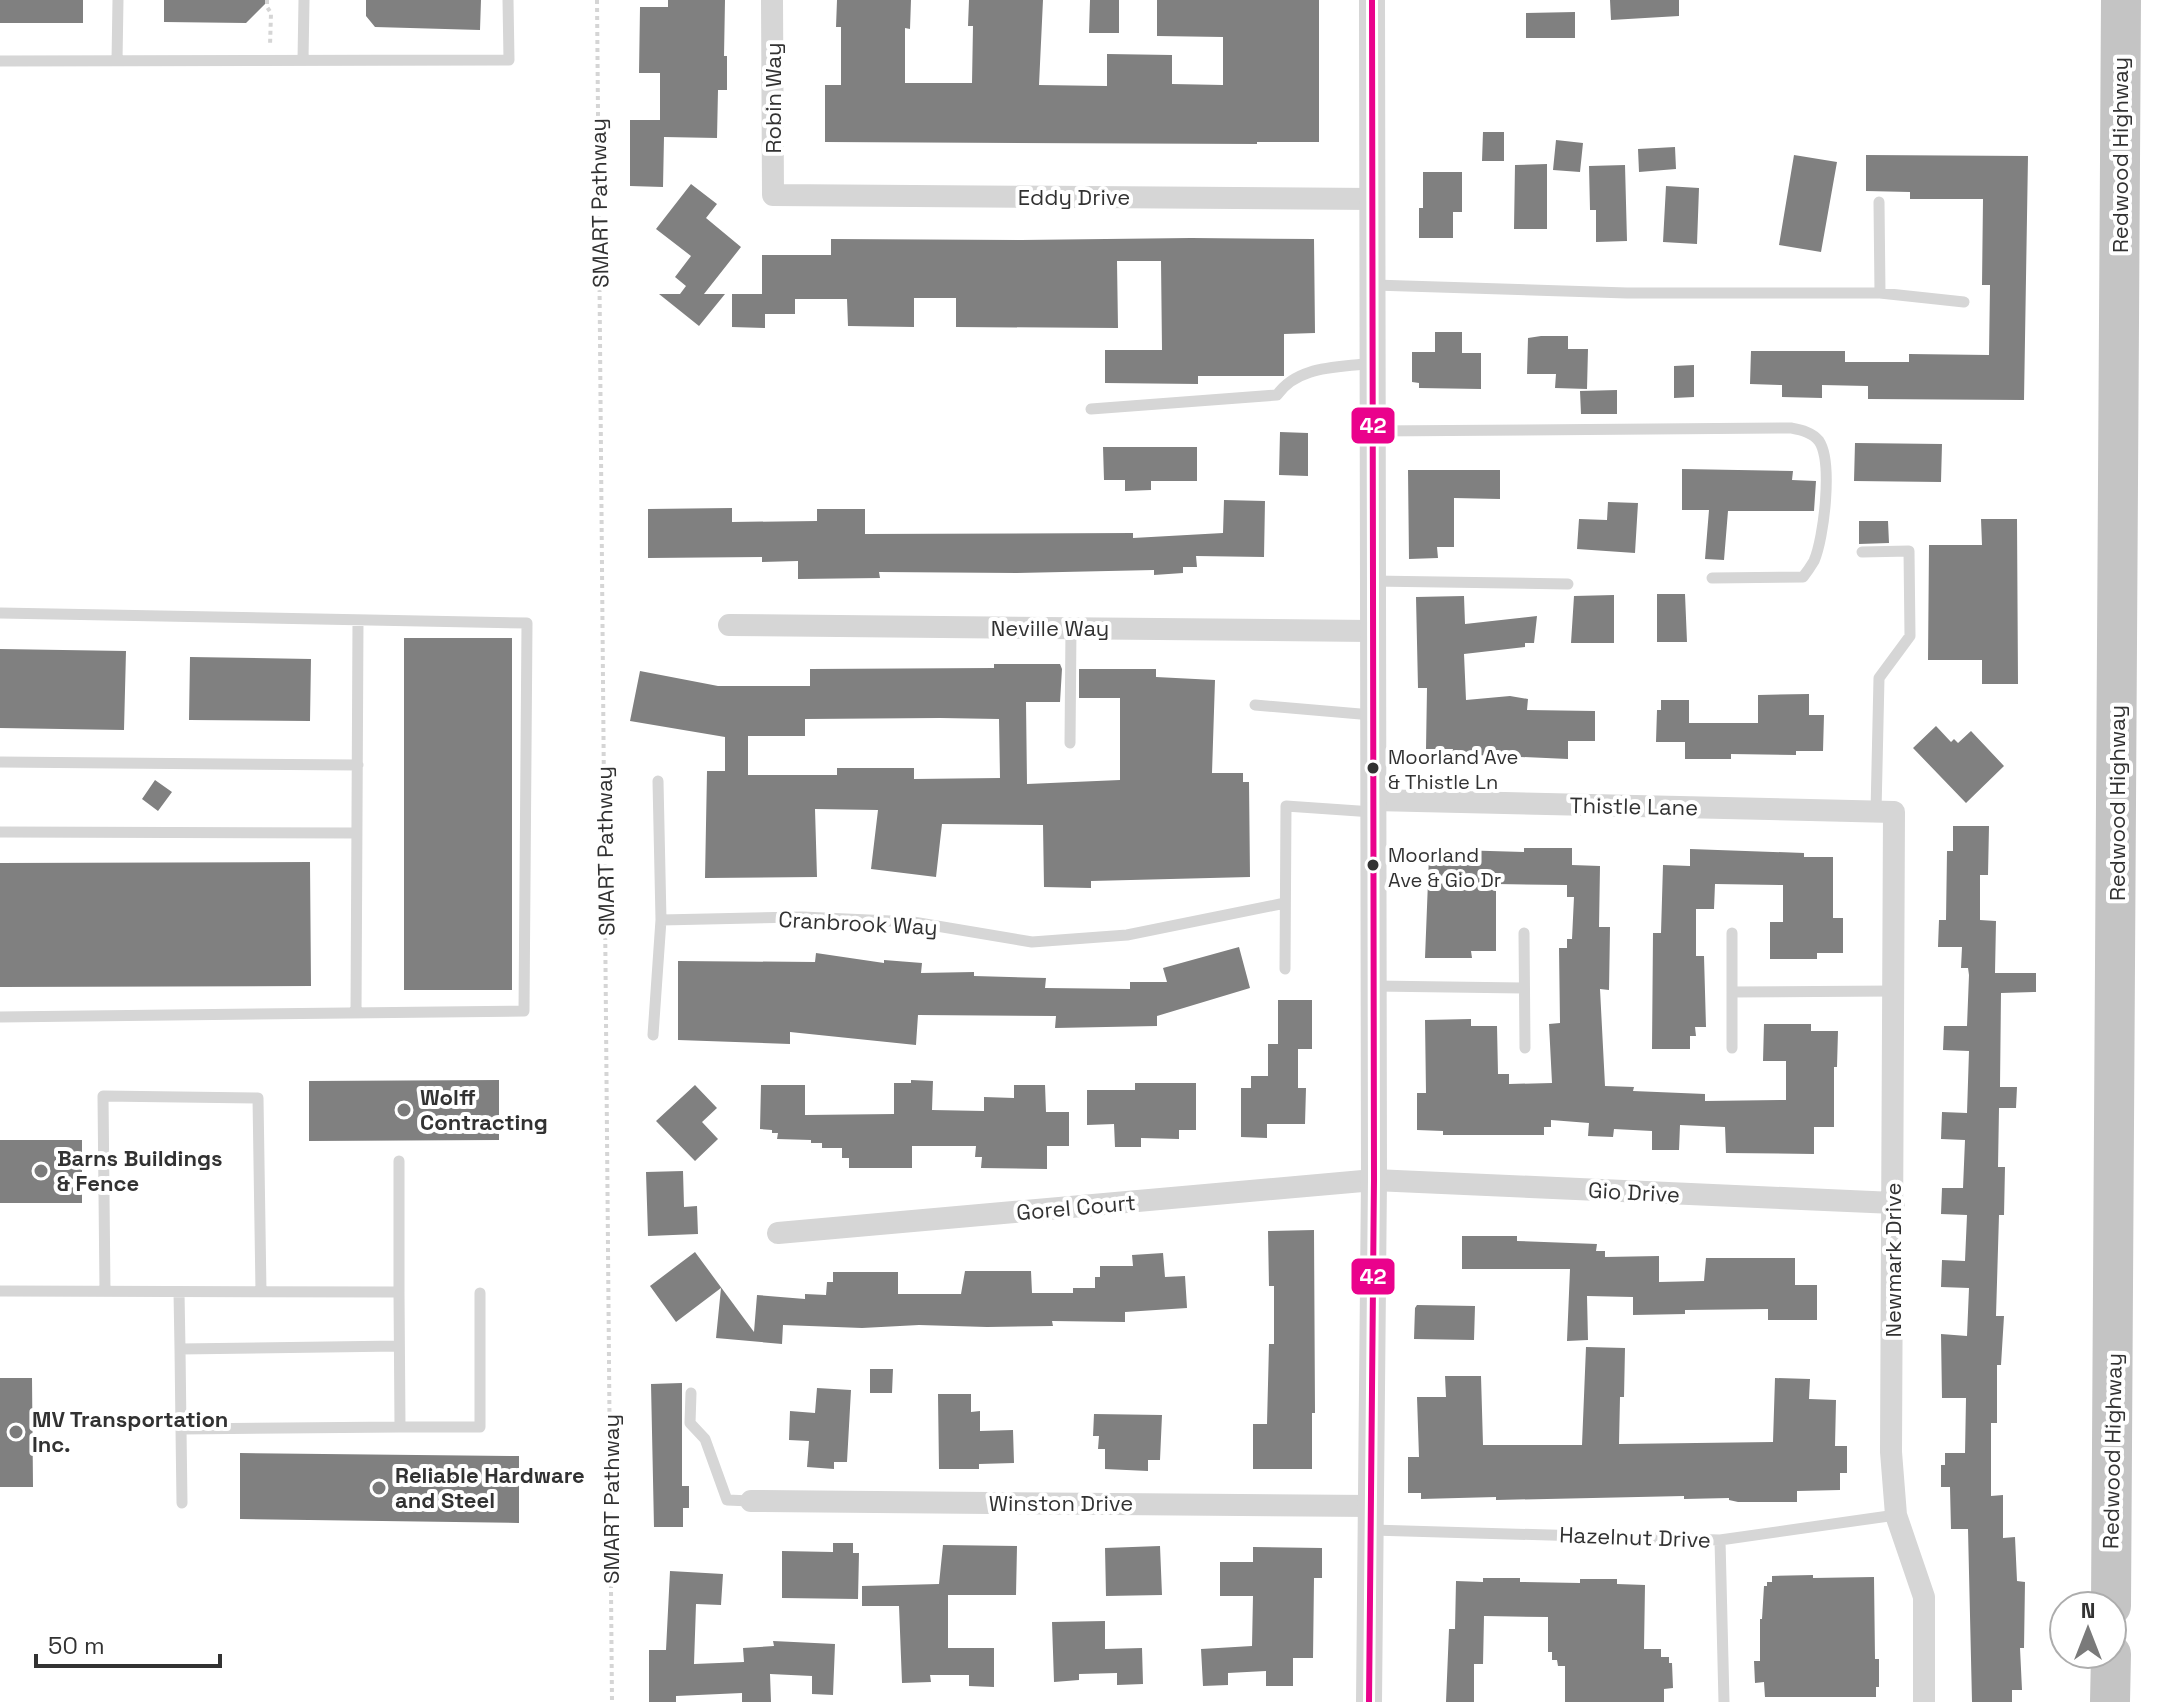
<svg xmlns="http://www.w3.org/2000/svg" width="2160" height="1702" font-family="'Space Grotesk',sans-serif">
<style>
.building{fill:#808080;fill-rule:evenodd}
.lines{fill:none;stroke-linecap:round;stroke-linejoin:round}
.path{stroke:#d5d5d5;stroke-width:4;stroke-dasharray:4 4;stroke-linecap:butt}
.service{stroke:#d6d6d6;stroke-width:11}
.minor{stroke:#d6d6d6;stroke-width:22}
.tertiary{stroke:#d6d6d6;stroke-width:26}
.motorway{stroke:#c4c4c4;stroke-width:40}
.bus-1-casing{stroke:#fff;stroke-width:12}
.bus-1{stroke:#ea028c;stroke-width:6}
.bus-dot{fill:#323232;stroke:#fff;stroke-width:3}
.poi-dot{fill:#7a7a7a;stroke:#fff;stroke-width:3}
.labels{text-anchor:middle;stroke-width:8;stroke-linejoin:round;paint-order:stroke}
.bus-label{font-size:20px;fill:#323232;stroke:#fff;text-anchor:start}
.street-label{font-size:22px;fill:#323232;stroke:#fff}
.poi-label{font-size:22px;font-weight:bold;fill:#323232;stroke:#fff;text-anchor:start}
.line-badge{stroke:#fff;stroke-width:3}
.badge-label{font-size:22px;text-anchor:middle;font-weight:bold;fill:#fff}
</style>
<rect width="100%" height="100%" fill="#fff"/>
<path class="building" d="M 0,0 L 83,0 L 83,23 L 0,23 Z
M 164,0 L 269,0 L 246,23 L 164,22 Z
M 366,0 L 481,0 L 480,30 L 375,27 L 366,16 Z
M 668,0 L 725,0 L 724,56 L 727,56 L 727,90 L 718,90 L 717,138 L 664,137 L 663,187 L 630,186 L 630,120 L 660,120 L 660,73 L 639,73 L 640,7 L 668,7 Z
M 837,0 L 911,0 L 910,29 L 905,28 L 905,83 L 972,83 L 973,26 L 968,26 L 969,0 L 1043,0 L 1039,85 L 1107,86 L 1107,54 L 1172,55 L 1172,84 L 1223,85 L 1223,37 L 1157,36 L 1157,0 L 1319,0 L 1319,142 L 1257,142 L 1257,144 L 825,142 L 825,85 L 841,85 L 841,27 L 836,27 Z
M 1090,0 L 1119,0 L 1119,33 L 1089,33 Z
M 1610,0 L 1679,0 L 1679,16 L 1611,20 Z
M 1575,12 L 1575,38 L 1526,38 L 1526,13 Z
M 1483,132 L 1504,132 L 1504,161 L 1482,161 Z
M 1556,140 L 1583,143 L 1580,172 L 1553,170 Z
M 1675,147 L 1676,169 L 1639,172 L 1638,149 Z
M 1794,155 L 1837,162 L 1821,252 L 1779,245 Z
M 1866,155 L 2028,156 L 2024,400 L 1868,399 L 1868,386 L 1822,385 L 1822,398 L 1782,397 L 1782,385 L 1750,384 L 1751,351 L 1845,351 L 1845,362 L 1909,362 L 1909,354 L 1989,355 L 1990,285 L 1982,285 L 1983,199 L 1910,199 L 1910,192 L 1866,191 Z
M 1547,164 L 1547,229 L 1514,229 L 1515,165 Z
M 1625,165 L 1627,241 L 1596,242 L 1596,210 L 1590,210 L 1589,166 Z
M 1423,172 L 1462,172 L 1462,212 L 1453,212 L 1453,238 L 1419,238 L 1419,208 L 1423,208 Z
M 691,184 L 717,204 L 706,218 L 741,247 L 704,294 L 725,294 L 699,326 L 659,294 L 680,294 L 686,286 L 675,277 L 691,256 L 656,229 Z
M 1666,186 L 1699,188 L 1697,244 L 1663,242 Z
M 1191,238 L 1314,239 L 1315,333 L 1284,334 L 1284,376 L 1198,376 L 1198,384 L 1105,383 L 1105,350 L 1162,350 L 1161,261 L 1117,261 L 1118,328 L 956,327 L 956,298 L 914,298 L 914,327 L 848,326 L 847,299 L 795,299 L 795,314 L 765,314 L 765,328 L 732,327 L 732,294 L 762,294 L 762,255 L 831,255 L 831,239 L 1021,240 Z
M 1435,332 L 1462,332 L 1462,353 L 1481,353 L 1481,389 L 1419,388 L 1419,383 L 1412,382 L 1412,352 L 1435,352 Z
M 1541,336 L 1568,336 L 1568,349 L 1588,349 L 1587,389 L 1555,388 L 1556,374 L 1527,374 L 1528,338 Z
M 1694,365 L 1694,397 L 1674,398 L 1674,366 Z
M 1617,390 L 1617,414 L 1581,414 L 1580,391 Z
M 1280,432 L 1308,433 L 1308,476 L 1279,475 Z
M 1855,443 L 1942,444 L 1941,482 L 1854,481 Z
M 1103,447 L 1197,447 L 1197,481 L 1151,481 L 1151,490 L 1125,491 L 1125,480 L 1104,480 Z
M 1682,469 L 1793,471 L 1792,480 L 1816,481 L 1814,511 L 1728,511 L 1724,560 L 1705,559 L 1709,510 L 1682,510 Z
M 1408,470 L 1500,470 L 1500,499 L 1454,498 L 1454,547 L 1437,547 L 1438,558 L 1409,559 Z
M 1224,500 L 1265,501 L 1264,557 L 1196,556 L 1197,567 L 1183,567 L 1183,573 L 1154,575 L 1154,570 L 1017,573 L 879,572 L 880,578 L 798,579 L 798,561 L 762,562 L 762,557 L 648,558 L 648,509 L 732,508 L 732,522 L 817,521 L 817,509 L 865,509 L 865,534 L 1133,533 L 1133,538 L 1223,533 Z
M 1608,502 L 1638,503 L 1635,553 L 1577,549 L 1579,519 L 1607,520 Z
M 1981,519 L 2017,519 L 2018,684 L 1982,684 L 1982,660 L 1928,660 L 1929,545 L 1982,545 Z
M 1859,521 L 1888,521 L 1889,543 L 1859,544 Z
M 1657,594 L 1685,594 L 1687,642 L 1657,642 Z
M 1614,595 L 1614,643 L 1571,643 L 1574,596 Z
M 1464,596 L 1465,624 L 1537,616 L 1534,643 L 1525,643 L 1525,647 L 1464,654 L 1466,700 L 1510,696 L 1528,699 L 1527,710 L 1595,711 L 1595,741 L 1568,741 L 1568,759 L 1452,754 L 1453,749 L 1426,749 L 1427,688 L 1418,688 L 1416,597 Z
M 404,638 L 512,638 L 512,990 L 404,990 Z
M 0,649 L 126,651 L 124,730 L 0,728 Z
M 190,657 L 311,659 L 310,721 L 189,720 Z
M 994,664 L 1060,664 L 1062,669 L 1060,702 L 1026,702 L 1027,784 L 1120,780 L 1120,698 L 1079,698 L 1079,669 L 1156,669 L 1156,677 L 1215,680 L 1212,773 L 1243,773 L 1243,782 L 1249,782 L 1250,877 L 1091,881 L 1091,888 L 1044,887 L 1043,825 L 942,824 L 936,877 L 871,869 L 878,810 L 815,809 L 817,877 L 705,878 L 707,771 L 725,771 L 725,737 L 630,721 L 640,671 L 718,686 L 810,686 L 810,669 L 994,668 ZM 940,718 L 999,719 L 1000,778 L 914,779 L 914,768 L 837,768 L 837,775 L 748,775 L 748,736 L 805,736 L 805,719 Z
M 1809,694 L 1809,715 L 1824,715 L 1823,751 L 1796,751 L 1796,755 L 1731,754 L 1731,759 L 1685,759 L 1685,742 L 1656,742 L 1657,710 L 1661,710 L 1661,700 L 1689,700 L 1689,723 L 1758,723 L 1758,695 Z
M 1936,726 L 1951,742 L 1954,739 L 1958,743 L 1971,731 L 2004,766 L 1966,803 L 1913,748 Z
M 155,780 L 172,792 L 158,811 L 142,799 Z
M 1953,826 L 1989,826 L 1988,875 L 1980,875 L 1980,920 L 1996,921 L 1995,973 L 2036,973 L 2036,992 L 2001,993 L 2000,1087 L 2017,1087 L 2016,1108 L 1999,1108 L 1998,1167 L 2005,1167 L 2004,1215 L 1999,1215 L 1996,1316 L 2004,1316 L 2001,1365 L 1997,1365 L 1997,1423 L 1991,1423 L 1991,1496 L 2003,1495 L 2003,1538 L 2015,1537 L 2017,1581 L 2025,1582 L 2024,1648 L 2020,1648 L 2022,1690 L 2012,1690 L 2012,1702 L 1972,1702 L 1968,1529 L 1951,1529 L 1950,1487 L 1941,1487 L 1941,1465 L 1945,1465 L 1945,1453 L 1965,1453 L 1966,1398 L 1942,1398 L 1941,1334 L 1967,1336 L 1969,1288 L 1941,1287 L 1942,1260 L 1965,1261 L 1967,1215 L 1941,1214 L 1942,1188 L 1963,1188 L 1965,1140 L 1941,1139 L 1942,1112 L 1967,1113 L 1969,1051 L 1943,1050 L 1944,1026 L 1967,1026 L 1969,975 L 1968,968 L 1961,968 L 1962,947 L 1938,947 L 1939,920 L 1946,920 L 1947,851 L 1953,851 Z
M 1524,848 L 1572,848 L 1572,865 L 1600,866 L 1599,927 L 1610,927 L 1609,990 L 1600,989 L 1605,1086 L 1634,1087 L 1633,1091 L 1705,1094 L 1705,1101 L 1786,1100 L 1786,1061 L 1763,1061 L 1764,1024 L 1811,1024 L 1811,1031 L 1838,1031 L 1837,1067 L 1834,1067 L 1834,1127 L 1814,1127 L 1814,1154 L 1726,1153 L 1725,1127 L 1680,1125 L 1679,1150 L 1652,1150 L 1652,1131 L 1614,1129 L 1613,1137 L 1588,1136 L 1589,1123 L 1551,1120 L 1551,1127 L 1544,1127 L 1544,1135 L 1443,1135 L 1443,1131 L 1417,1130 L 1417,1093 L 1426,1093 L 1425,1020 L 1471,1019 L 1471,1026 L 1497,1026 L 1498,1074 L 1509,1074 L 1509,1084 L 1552,1083 L 1549,1024 L 1560,1023 L 1559,948 L 1567,948 L 1567,939 L 1572,939 L 1574,897 L 1567,897 L 1567,885 L 1496,884 L 1496,951 L 1471,951 L 1472,958 L 1425,958 L 1429,856 L 1455,857 L 1456,850 L 1524,852 Z
M 1690,849 L 1804,853 L 1804,857 L 1833,857 L 1833,918 L 1843,918 L 1843,953 L 1817,953 L 1817,959 L 1770,959 L 1770,922 L 1783,922 L 1783,885 L 1715,884 L 1714,909 L 1696,909 L 1696,956 L 1704,956 L 1706,1027 L 1695,1027 L 1696,1036 L 1690,1036 L 1690,1049 L 1652,1049 L 1653,933 L 1661,933 L 1663,865 L 1690,866 Z
M 310,862 L 311,986 L 0,987 L 0,863 Z
M 1239,947 L 1250,988 L 1157,1016 L 1157,1026 L 1055,1028 L 1056,1016 L 918,1015 L 916,1045 L 790,1032 L 790,1044 L 678,1040 L 678,961 L 815,962 L 816,953 L 884,963 L 884,960 L 922,963 L 921,973 L 974,972 L 974,976 L 1046,978 L 1045,988 L 1130,989 L 1130,982 L 1167,982 L 1163,968 Z
M 1278,1000 L 1312,1000 L 1312,1049 L 1298,1049 L 1298,1088 L 1306,1088 L 1305,1124 L 1267,1124 L 1267,1138 L 1241,1137 L 1241,1088 L 1251,1088 L 1251,1076 L 1268,1076 L 1268,1044 L 1278,1044 Z
M 499,1080 L 499,1140 L 309,1141 L 309,1081 Z
M 911,1080 L 933,1081 L 932,1110 L 984,1111 L 984,1097 L 1014,1098 L 1014,1085 L 1045,1085 L 1046,1112 L 1069,1112 L 1069,1146 L 1047,1146 L 1047,1169 L 981,1168 L 982,1157 L 975,1157 L 976,1146 L 912,1146 L 912,1168 L 849,1168 L 849,1158 L 842,1158 L 842,1148 L 822,1148 L 822,1143 L 811,1143 L 811,1140 L 777,1139 L 778,1133 L 772,1133 L 772,1130 L 760,1129 L 761,1085 L 805,1085 L 805,1115 L 894,1114 L 894,1083 L 911,1083 Z
M 1135,1083 L 1196,1083 L 1196,1130 L 1179,1130 L 1179,1139 L 1141,1138 L 1141,1147 L 1115,1147 L 1114,1124 L 1087,1125 L 1087,1090 L 1135,1090 Z
M 695,1085 L 717,1108 L 702,1122 L 718,1139 L 695,1161 L 656,1121 Z
M 0,1140 L 82,1140 L 82,1203 L 0,1203 Z
M 683,1171 L 684,1207 L 697,1206 L 698,1234 L 648,1236 L 646,1172 Z
M 1314,1230 L 1315,1413 L 1312,1413 L 1312,1469 L 1253,1469 L 1253,1424 L 1267,1424 L 1269,1344 L 1274,1344 L 1274,1286 L 1269,1286 L 1268,1231 Z
M 1462,1236 L 1517,1236 L 1517,1241 L 1597,1244 L 1596,1251 L 1605,1251 L 1605,1257 L 1659,1256 L 1659,1282 L 1704,1281 L 1706,1258 L 1795,1258 L 1795,1285 L 1817,1285 L 1817,1320 L 1768,1320 L 1768,1309 L 1685,1310 L 1685,1314 L 1633,1315 L 1633,1297 L 1587,1296 L 1588,1340 L 1567,1341 L 1570,1269 L 1462,1269 Z
M 695,1252 L 754,1332 L 757,1295 L 805,1299 L 805,1294 L 826,1295 L 827,1282 L 833,1282 L 833,1272 L 898,1272 L 898,1294 L 961,1294 L 965,1271 L 1031,1271 L 1032,1293 L 1073,1293 L 1073,1288 L 1095,1288 L 1095,1277 L 1100,1277 L 1100,1266 L 1133,1266 L 1132,1255 L 1163,1253 L 1165,1277 L 1185,1276 L 1187,1308 L 1125,1312 L 1125,1322 L 1052,1321 L 1053,1326 L 987,1327 L 919,1325 L 862,1328 L 783,1325 L 782,1344 L 716,1338 L 721,1288 L 676,1322 L 650,1286 Z
M 1417,1305 L 1475,1306 L 1474,1340 L 1414,1339 L 1415,1308 Z
M 1586,1347 L 1625,1348 L 1624,1397 L 1620,1397 L 1619,1444 L 1773,1442 L 1775,1378 L 1810,1379 L 1809,1399 L 1836,1400 L 1835,1446 L 1847,1446 L 1847,1473 L 1840,1473 L 1840,1490 L 1797,1491 L 1797,1502 L 1738,1502 L 1729,1500 L 1729,1498 L 1684,1499 L 1684,1496 L 1496,1500 L 1496,1497 L 1421,1499 L 1421,1493 L 1408,1493 L 1408,1457 L 1419,1457 L 1417,1397 L 1446,1397 L 1445,1376 L 1481,1376 L 1483,1445 L 1582,1445 Z
M 870,1369 L 893,1369 L 892,1393 L 870,1393 Z
M 0,1378 L 32,1378 L 33,1487 L 0,1487 Z
M 682,1383 L 682,1486 L 689,1486 L 689,1508 L 683,1508 L 683,1527 L 654,1527 L 651,1384 Z
M 817,1388 L 851,1390 L 847,1462 L 834,1462 L 834,1469 L 807,1467 L 809,1441 L 789,1440 L 790,1411 L 815,1413 Z
M 938,1394 L 971,1394 L 971,1412 L 980,1411 L 980,1431 L 1013,1430 L 1014,1463 L 979,1464 L 979,1469 L 939,1469 Z
M 1094,1414 L 1162,1415 L 1160,1460 L 1148,1460 L 1148,1471 L 1105,1469 L 1105,1449 L 1098,1449 L 1099,1436 L 1093,1436 Z
M 240,1453 L 519,1456 L 519,1523 L 240,1519 Z
M 833,1543 L 853,1543 L 853,1553 L 859,1553 L 858,1599 L 782,1598 L 782,1551 L 833,1552 Z
M 943,1545 L 1017,1546 L 1016,1595 L 948,1595 L 948,1648 L 994,1648 L 994,1687 L 969,1686 L 969,1675 L 930,1675 L 931,1682 L 902,1683 L 899,1606 L 862,1606 L 862,1586 L 939,1584 Z
M 1160,1546 L 1162,1595 L 1106,1596 L 1105,1548 Z
M 1253,1547 L 1322,1548 L 1322,1578 L 1314,1578 L 1313,1658 L 1293,1658 L 1293,1686 L 1266,1686 L 1266,1671 L 1228,1673 L 1228,1685 L 1203,1686 L 1201,1649 L 1252,1646 L 1253,1596 L 1220,1596 L 1220,1562 L 1253,1562 Z
M 670,1571 L 723,1574 L 721,1605 L 696,1604 L 694,1664 L 744,1662 L 743,1648 L 774,1646 L 773,1641 L 835,1644 L 833,1695 L 812,1694 L 812,1676 L 770,1674 L 771,1702 L 742,1702 L 742,1693 L 676,1696 L 676,1702 L 649,1702 L 649,1650 L 666,1650 Z
M 1813,1575 L 1813,1578 L 1874,1577 L 1875,1659 L 1879,1659 L 1879,1687 L 1876,1687 L 1876,1697 L 1765,1697 L 1764,1682 L 1755,1683 L 1754,1661 L 1760,1661 L 1760,1619 L 1762,1619 L 1764,1586 L 1767,1586 L 1767,1582 L 1772,1582 L 1772,1576 Z
M 1483,1578 L 1520,1578 L 1520,1582 L 1580,1583 L 1580,1579 L 1617,1579 L 1617,1584 L 1645,1585 L 1644,1649 L 1661,1649 L 1661,1657 L 1669,1657 L 1669,1663 L 1672,1663 L 1673,1688 L 1664,1689 L 1664,1702 L 1565,1702 L 1565,1666 L 1558,1666 L 1557,1660 L 1552,1660 L 1552,1652 L 1548,1652 L 1548,1617 L 1484,1616 L 1483,1664 L 1474,1664 L 1474,1702 L 1446,1702 L 1449,1629 L 1455,1629 L 1456,1581 L 1483,1582 Z
M 1105,1621 L 1105,1649 L 1142,1648 L 1143,1684 L 1117,1685 L 1117,1673 L 1079,1674 L 1079,1680 L 1054,1682 L 1052,1622 Z"/>
<g class="lines">
<path class="path" d="M 267,0 L 267,7 L 271,13 L 270,46
M 597,0 L 612,1702"/>
<path class="service" d="M 303,60 L 304,0
M 0,61 L 509,60 L 508,0
M 117,61 L 118,0
M 1879,202 L 1880,293
M 1374,285 L 1627,293 L 1880,293 L 1964,302
M 1091,409 L 1277,395 C 1298,365 1338,368 1372,363
M 1373,431 L 1791,428 C 1801,430 1812,432 1819,441 C 1833,462 1824,538 1814,561 C 1811,566 1807,572 1803,577 L 1712,578
M 1862,552 L 1909,551 L 1910,636 L 1879,678 L 1876,812
M 1372,581 L 1568,584
M 0,613 L 527,623 L 524,1011 L 0,1017
M 1255,705 L 1372,715
M 1070,743 L 1071,628
M 0,762 L 358,765
M 658,781 L 661,920 L 802,917 L 913,922 L 1032,942 L 1127,935 L 1285,903
M 0,832 L 357,833
M 1524,933 L 1525,1048
M 1285,969 L 1286,806 L 1373,812
M 1374,986 L 1523,988
M 1732,992 L 1894,991
M 356,1013 L 358,620
M 653,1035 L 661,920
M 1732,1048 L 1732,933
M 0,1291 L 399,1292 L 399,1161
M 105,1291 L 103,1096 L 258,1098 L 261,1292
M 179,1292 L 180,1349
M 691,1393 L 690,1423 L 705,1439 L 727,1500 L 751,1501
M 400,1427 L 480,1427 L 480,1293
M 181,1429 L 180,1349 L 399,1346
M 182,1503 L 181,1429 L 400,1427 L 399,1292
M 1372,1530 L 1720,1540 L 1896,1515
M 1720,1540 L 1724,1702"/>
<path class="minor" d="M 772,0 L 773,195 L 1374,199
M 729,625 L 1371,631
M 1374,800 L 1894,812 L 1891,1452 L 1896,1515 L 1924,1597 L 1924,1702
M 778,1233 L 1374,1180 L 1894,1203
M 751,1501 L 1371,1506"/>
<path class="tertiary" d="M 1369,1702 L 1374,1180 L 1372,0"/>
<path class="motorway" d="M 2111,1606 L 2121,0
M 2110,1702 L 2111,1654"/>
<g class="bus-1-casing">
<path id="bus-1" d="M 1369,1702 L 1374,1180 L 1372,0"/>
</g>
<use href="#bus-1" class="bus-1"/>
</g>
<g class="bus-dot">
<circle cx="1373" cy="768" r="7"/>
<circle cx="1373" cy="865" r="7"/>
</g>
<g class="poi-dot">
<circle cx="404" cy="1110" r="8"/>
<circle cx="41" cy="1171" r="8"/>
<circle cx="16" cy="1432" r="8"/>
<circle cx="379" cy="1488" r="8"/>
</g>
<g class="labels">
<g class="bus-label">
<text x="1388" y="764">Moorland Ave<tspan x="1388" dy="25">&amp; Thistle Ln</tspan></text>
<text x="1388" y="862">Moorland<tspan x="1388" dy="25">Ave &amp; Gio Dr</tspan></text>
</g>
<g class="street-label">
<text transform="translate(773 98) rotate(-90)" y="8">Robin Way</text>
<text transform="translate(2120 155) rotate(-90)" y="8">Redwood Highway</text>
<text x="1074" y="205">Eddy Drive</text>
<text transform="translate(599 203) rotate(-91)" y="8">SMART Pathway</text>
<text x="1050" y="636">Neville Way</text>
<text transform="translate(2117 803) rotate(-90)" y="8">Redwood Highway</text>
<text transform="translate(1634 806) rotate(1)" y="8">Thistle Lane</text>
<text transform="translate(605 851) rotate(-91)" y="8">SMART Pathway</text>
<text transform="translate(858 923) rotate(3)" y="8">Cranbrook Way</text>
<text transform="translate(1634 1192) rotate(3)" y="8">Gio Drive</text>
<text transform="translate(1076 1207) rotate(-5)" y="8">Gorel Court</text>
<text transform="translate(1893 1260) rotate(-90)" y="8">Newmark Drive</text>
<text transform="translate(2112 1451) rotate(-89)" y="8">Redwood Highway</text>
<text transform="translate(611 1499) rotate(-90)" y="8">SMART Pathway</text>
<text x="1061" y="1511">Winston Drive</text>
<text transform="translate(1635 1537) rotate(2)" y="8">Hazelnut Drive</text>
</g>
<g class="poi-label">
<text x="420" y="1105">Wolff<tspan x="420" dy="25">Contracting</tspan></text>
<text x="57" y="1166">Barns Buildings<tspan x="57" dy="25">&amp; Fence</tspan></text>
<text x="32" y="1427">MV Transportation<tspan x="32" dy="25">Inc.</tspan></text>
<text x="395" y="1483">Reliable Hardware<tspan x="395" dy="25">and Steel</tspan></text>
</g>
</g>
<g class="line-badge">
<rect x="1350" y="406" width="46" height="39" rx="8" fill="#ea028c"/>
<rect x="1350" y="1257" width="46" height="39" rx="8" fill="#ea028c"/>
</g>
<g class="badge-label">
<text x="1373" y="433">42</text>
<text x="1373" y="1284">42</text>
</g>
<g transform="translate(2088 1630)"><circle r="38" fill="#ffffff" stroke="#adadad" stroke-width="2"/>
<path d="M0-6L14 30L0 20L-14 30Z" fill="#7a7a7a"/>
<text y="-12" font-size="22" font-weight="bold" text-anchor="middle" fill="#323232">N</text>
</g>
<path d="M36 1654v12h184v-12" fill="none" stroke="#323232" stroke-width="4"/>
<text x="48" y="1654" font-size="24" fill="#323232" stroke="#ffffff" stroke-width="6" paint-order="stroke">50 m</text>
</svg>
